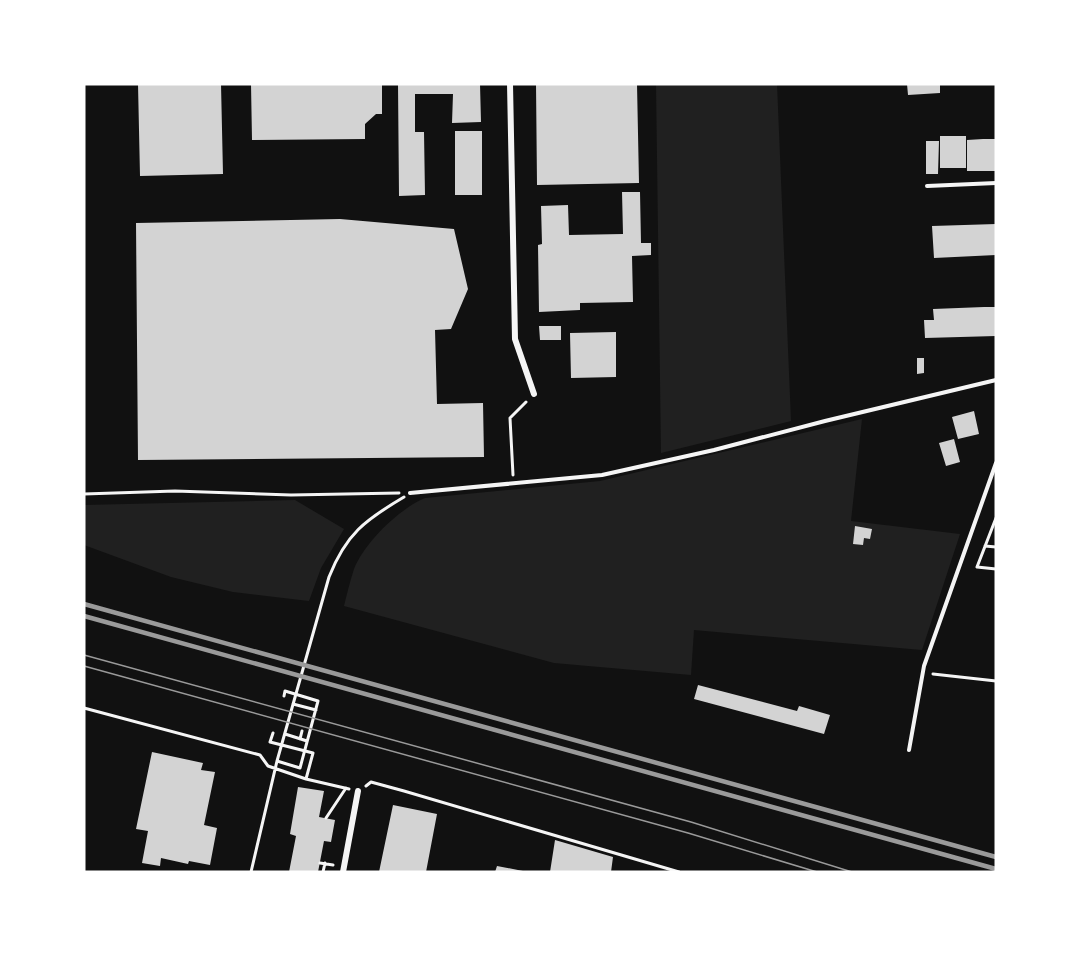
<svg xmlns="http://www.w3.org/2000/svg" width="1080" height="956" font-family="'IBM Plex Sans',sans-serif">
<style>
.green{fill:#202020}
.building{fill:#d3d3d3}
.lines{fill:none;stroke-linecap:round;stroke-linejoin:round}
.path{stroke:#f5f5f5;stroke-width:3}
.service{stroke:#f5f5f5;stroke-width:4}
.minor{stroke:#f5f5f5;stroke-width:6}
.tram{stroke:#9a9a9a;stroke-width:1.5}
.rail{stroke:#9a9a9a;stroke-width:4.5}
</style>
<rect width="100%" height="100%" fill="#111"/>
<path class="green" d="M 656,84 L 777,84 L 791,421 L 661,453 Z
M 862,419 L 851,521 L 960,534 L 922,650 L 694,630 L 691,675 L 554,663 L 344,606 C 347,594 350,581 354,569 C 365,542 399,509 425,498 L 600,481 Z
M 295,500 L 344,529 L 321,568 L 309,601 L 233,592 L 171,577 L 84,545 L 84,505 Z"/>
<path class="building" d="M 138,84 L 221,84 L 223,174 L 140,176 Z
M 251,84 L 382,84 L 382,114 L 376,114 L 365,124 L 365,139 L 252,140 Z
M 398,84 L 480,84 L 481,122 L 452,123 L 453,94 L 415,94 L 415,132 L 424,132 L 425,195 L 399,196 Z
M 536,84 L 637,84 L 639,183 L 537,185 Z
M 907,84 L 940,84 L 940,93 L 908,95 Z
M 455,131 L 482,131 L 482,195 L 455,195 Z
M 940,136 L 966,136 L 966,168 L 940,168 Z
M 983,139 L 996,139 L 996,171 L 967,171 L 967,140 Z
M 926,141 L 939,141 L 938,174 L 926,174 Z
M 622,192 L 640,192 L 641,243 L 651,243 L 651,255 L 632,256 L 633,302 L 580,303 L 580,310 L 539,312 L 538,245 L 542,244 L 541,206 L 568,205 L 569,235 L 623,234 Z
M 340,219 L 454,229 L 468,289 L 451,329 L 435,330 L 437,404 L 483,403 L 484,457 L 138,460 L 136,223 Z
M 996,224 L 996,255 L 934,258 L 932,226 Z
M 984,307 L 996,307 L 996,336 L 925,338 L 924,320 L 934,320 L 933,309 Z
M 539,326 L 561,326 L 561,340 L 540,340 Z
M 616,332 L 616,377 L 571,378 L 570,333 Z
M 917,358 L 924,358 L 924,373 L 917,374 Z
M 974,411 L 979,434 L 958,439 L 952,417 Z
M 954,439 L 960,462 L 946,466 L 939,443 Z
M 855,526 L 872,529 L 870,539 L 864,538 L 863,545 L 853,544 Z
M 698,685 L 797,711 L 799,706 L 830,715 L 824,734 L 694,699 Z
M 152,752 L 203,763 L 201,770 L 215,772 L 204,825 L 217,828 L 210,865 L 189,861 L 188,864 L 161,858 L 160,866 L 142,863 L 148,831 L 136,829 Z
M 298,787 L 324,791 L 319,817 L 335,820 L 331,842 L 324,841 L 318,872 L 289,872 L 296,836 L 290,834 Z
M 393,805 L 437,814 L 426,872 L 379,872 Z
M 555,840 L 613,857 L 611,872 L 550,872 Z
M 497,866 L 523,871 L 523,872 L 495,872 Z"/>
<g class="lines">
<path class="path" d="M 513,475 L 510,418 L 526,402
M 84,494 L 175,491 L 291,495 L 399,493
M 996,518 L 977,567 L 996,569
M 985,546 L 996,547
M 933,674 L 996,681
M 293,704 L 316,710
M 84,708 L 260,755 L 268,766 L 306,779 L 349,789
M 273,733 L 270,742 L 313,753 L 306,779
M 285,734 L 307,741
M 300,739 L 302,731
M 277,761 L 300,768 L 318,701 L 285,691 L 284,696
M 366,786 L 371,782 L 404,791 L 679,872
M 326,818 L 346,788
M 320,863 L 333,865
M 251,872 L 277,761 L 329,577 C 346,534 365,520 404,497
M 323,872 L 325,863"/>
<path class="service" d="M 927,186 L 996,183
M 410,493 L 602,475 L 714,450 L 825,421 L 996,380
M 909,750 L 924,666 L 996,463"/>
<path class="minor" d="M 510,84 L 515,339 L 534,394
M 343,872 L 358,791"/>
<path class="tram" d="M 84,655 L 691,822 L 852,872
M 84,666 L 688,833 L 817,872"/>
<path class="rail" d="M 84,604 L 996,857
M 84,616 L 996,869"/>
</g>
<rect width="1080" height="956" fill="none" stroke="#ffffff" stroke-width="171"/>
</svg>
